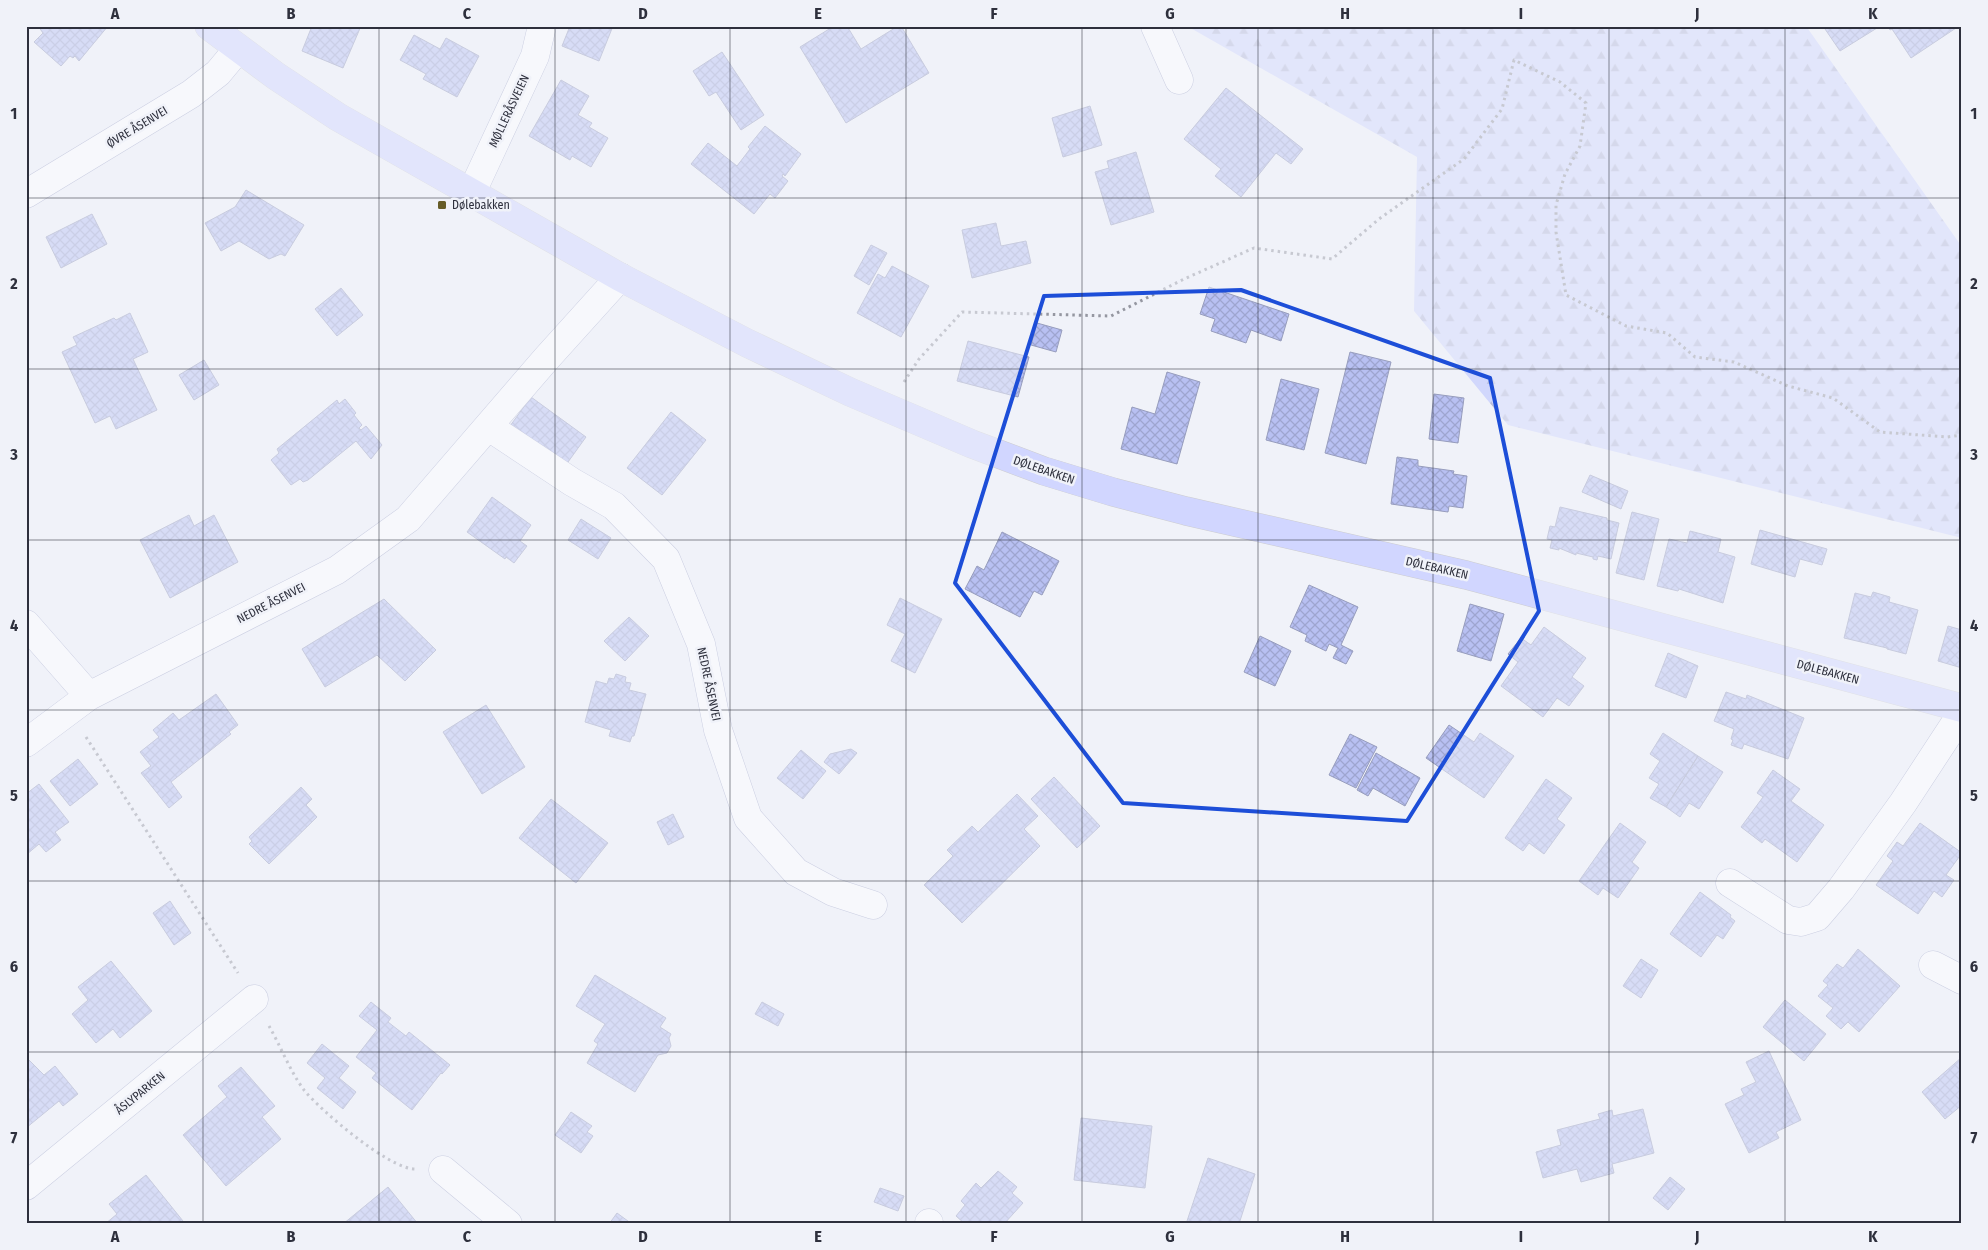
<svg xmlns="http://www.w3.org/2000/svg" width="1988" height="1250" font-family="'Fira Sans Condensed',sans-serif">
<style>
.forest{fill:url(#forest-firs)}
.building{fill:url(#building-cross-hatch);stroke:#979dbd}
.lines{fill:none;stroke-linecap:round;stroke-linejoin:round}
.minor-casing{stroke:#9fa5c5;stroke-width:29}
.major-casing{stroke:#cdcdd0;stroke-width:29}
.path{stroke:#9597a1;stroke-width:3;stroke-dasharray:2.5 4;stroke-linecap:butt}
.minor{stroke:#fff;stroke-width:28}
.major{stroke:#d1d6ff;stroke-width:28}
.marked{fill:none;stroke:#1d4ed8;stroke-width:4;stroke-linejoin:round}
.grid{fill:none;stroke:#2e303d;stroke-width:1;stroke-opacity:0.55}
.poi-dot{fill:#665c28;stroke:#f0f2f9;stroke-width:2}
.labels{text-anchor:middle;stroke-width:5;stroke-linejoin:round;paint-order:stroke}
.street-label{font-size:12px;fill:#2e303d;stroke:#f0f2f9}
.poi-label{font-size:12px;fill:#2e303d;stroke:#f0f2f9;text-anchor:start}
.neatline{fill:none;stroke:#2e303d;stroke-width:2}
.grid-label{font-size:16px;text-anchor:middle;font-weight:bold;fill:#2e303d}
</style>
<defs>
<pattern id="forest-firs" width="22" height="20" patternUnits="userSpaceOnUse" patternTransform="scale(1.25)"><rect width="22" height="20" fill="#d1d7fc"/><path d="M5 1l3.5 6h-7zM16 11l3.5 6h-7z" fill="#b4b9d9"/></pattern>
<pattern id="building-cross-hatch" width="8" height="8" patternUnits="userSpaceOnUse" patternTransform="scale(1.25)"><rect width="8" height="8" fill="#b8c0f2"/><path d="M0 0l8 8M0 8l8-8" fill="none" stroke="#9ea5d0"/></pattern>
</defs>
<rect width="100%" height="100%" fill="#f0f2f9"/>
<path class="forest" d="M 1187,26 L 1806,26 L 1962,247 L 1962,538 L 1508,425 L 1414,311 L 1417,157 Z"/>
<path class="building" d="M 38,26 L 108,26 L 79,61 L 75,56 L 73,58 L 70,56 L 61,66 L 34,42 L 43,33 Z
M 312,26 L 361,26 L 343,68 L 302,51 Z
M 570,26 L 613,26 L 599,61 L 562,46 Z
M 834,26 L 847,26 L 861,49 L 898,26 L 901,26 L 929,73 L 846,123 L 800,47 Z
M 1830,26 L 1876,26 L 1877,28 L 1840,51 L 1825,29 Z
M 1887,26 L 1959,26 L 1911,58 L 1892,29 L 1890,30 Z
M 414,35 L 440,49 L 446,38 L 479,56 L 457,97 L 423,79 L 426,74 L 400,60 Z
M 722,52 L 764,115 L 741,130 L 716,92 L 709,96 L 693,71 Z
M 561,80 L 589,96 L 578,115 L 592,123 L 589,127 L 608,138 L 591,167 L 572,156 L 570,160 L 529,136 Z
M 1226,88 L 1303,149 L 1291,164 L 1276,153 L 1241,197 L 1215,176 L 1221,169 L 1184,139 Z
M 1090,106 L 1102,145 L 1063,157 L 1052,118 Z
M 765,126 L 801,154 L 785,176 L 783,174 L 782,176 L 788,181 L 775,198 L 770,194 L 754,214 L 691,164 L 708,143 L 737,166 L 750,149 L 748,147 Z
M 1136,152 L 1154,212 L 1111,225 L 1095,172 L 1109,168 L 1107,161 Z
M 246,190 L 304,225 L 285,256 L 281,254 L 269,259 L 239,241 L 221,251 L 205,223 L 235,207 Z
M 92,214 L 107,244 L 61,268 L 46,237 Z
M 996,223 L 1001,246 L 1026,241 L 1031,263 L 972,278 L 962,230 Z
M 871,245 L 887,253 L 869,285 L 854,276 Z
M 892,266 L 929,286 L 901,337 L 857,313 L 878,274 L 885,278 Z
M 1209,287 L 1289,314 L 1281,341 L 1251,330 L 1246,343 L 1211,331 L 1215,319 L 1200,314 Z
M 341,288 L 363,315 L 337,336 L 315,309 Z
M 130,313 L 148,352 L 133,359 L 157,410 L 116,429 L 110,416 L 95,423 L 62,352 L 77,345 L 73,337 L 114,318 L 116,320 Z
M 1037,323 L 1062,330 L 1056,352 L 1031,345 Z
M 968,341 L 1029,357 L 1018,397 L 957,381 Z
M 1350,352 L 1391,362 L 1366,464 L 1325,453 Z
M 204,360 L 219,385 L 194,400 L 179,375 Z
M 1167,372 L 1200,382 L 1177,464 L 1121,449 L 1132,407 L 1155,414 Z
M 1281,379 L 1319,389 L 1304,450 L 1266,440 Z
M 1434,394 L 1464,398 L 1458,443 L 1429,439 Z
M 531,397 L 586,437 L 563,469 L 510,426 Z
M 345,399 L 356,413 L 354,415 L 362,425 L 359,428 L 361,430 L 366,426 L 382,445 L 371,459 L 356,441 L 308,480 L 303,482 L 300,479 L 291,485 L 271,460 L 279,453 L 277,449 L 337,400 L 339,404 Z
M 671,412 L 706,440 L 662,495 L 627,468 Z
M 1397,457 L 1418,460 L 1418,466 L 1454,471 L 1453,474 L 1467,476 L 1463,508 L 1449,506 L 1448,512 L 1391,504 Z
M 1590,475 L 1628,491 L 1621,509 L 1582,492 Z
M 492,497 L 531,525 L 520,541 L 527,546 L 514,563 L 506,557 L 505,559 L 467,532 Z
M 1560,507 L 1607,518 L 1607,520 L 1619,523 L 1611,559 L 1598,556 L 1597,560 L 1593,559 L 1593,557 L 1576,553 L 1576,555 L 1559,548 L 1559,550 L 1550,548 L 1552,540 L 1547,539 L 1550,526 L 1555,527 Z
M 1632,512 L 1659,519 L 1644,580 L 1616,573 Z
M 189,515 L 194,526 L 214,515 L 238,562 L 170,598 L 140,540 Z
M 581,519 L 611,538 L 598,559 L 568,540 Z
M 1760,530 L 1827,549 L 1822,565 L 1800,559 L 1795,577 L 1751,564 Z
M 1690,531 L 1721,539 L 1718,552 L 1735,557 L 1723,603 L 1679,589 L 1678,591 L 1657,586 L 1669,539 L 1687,543 Z
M 1002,532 L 1059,561 L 1042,595 L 1034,591 L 1020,617 L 965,589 L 977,566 L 984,570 Z
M 1309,585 L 1358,607 L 1341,645 L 1353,651 L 1346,664 L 1333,658 L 1338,648 L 1329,644 L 1326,651 L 1305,641 L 1307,635 L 1290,627 Z
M 1873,592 L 1890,597 L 1889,602 L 1918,610 L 1906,654 L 1887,649 L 1887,648 L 1844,638 L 1855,593 L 1871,597 Z
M 900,598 L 942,619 L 915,673 L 891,661 L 905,634 L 887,625 Z
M 384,599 L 436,650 L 405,681 L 377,655 L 325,687 L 302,649 Z
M 1470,604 L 1504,614 L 1491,661 L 1457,651 Z
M 629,617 L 649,636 L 625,661 L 604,641 Z
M 1948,626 L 1962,630 L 1962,668 L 1938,661 Z
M 1544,627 L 1586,658 L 1572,677 L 1584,686 L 1569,706 L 1557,698 L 1543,717 L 1501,686 L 1518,662 L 1508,654 L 1521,638 L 1531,645 Z
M 1260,636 L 1291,651 L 1275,686 L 1244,672 Z
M 1668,653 L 1698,666 L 1686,698 L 1655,686 Z
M 616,674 L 626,677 L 625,682 L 631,683 L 629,690 L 646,694 L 634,736 L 632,736 L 630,742 L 609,736 L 611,730 L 585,722 L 596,681 L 607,684 L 609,678 L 614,679 Z
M 1726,692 L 1746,699 L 1747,695 L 1804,718 L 1788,759 L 1744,744 L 1742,749 L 1731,745 L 1733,740 L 1731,739 L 1734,729 L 1714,721 Z
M 216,694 L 238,725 L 229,732 L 231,734 L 171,782 L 182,797 L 169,808 L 141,773 L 151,766 L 140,752 L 159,737 L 153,730 L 173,713 L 179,720 Z
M 486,705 L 525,767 L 482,794 L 443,732 Z
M 1449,725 L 1474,742 L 1480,733 L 1514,756 L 1484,798 L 1426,758 Z
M 1663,733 L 1698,756 L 1666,807 L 1650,798 L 1659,784 L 1649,778 L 1660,761 L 1650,754 Z
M 1350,734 L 1377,747 L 1356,788 L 1329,775 Z
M 851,749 L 857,753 L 839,774 L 824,762 L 830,754 Z
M 801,750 L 826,771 L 803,799 L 777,778 Z
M 1376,753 L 1420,778 L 1405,806 L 1373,788 L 1368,796 L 1357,790 Z
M 1698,756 L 1723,772 L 1699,809 L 1689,803 L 1680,817 L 1666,807 Z
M 78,759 L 98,784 L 70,806 L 50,781 Z
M 1773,770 L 1800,789 L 1791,801 L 1824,825 L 1797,862 L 1765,839 L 1762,843 L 1741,827 L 1763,797 L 1757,793 Z
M 1054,777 L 1100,826 L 1077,848 L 1031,799 Z
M 1546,779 L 1572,798 L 1557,819 L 1565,825 L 1544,854 L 1529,843 L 1523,851 L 1505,838 Z
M 39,784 L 69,822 L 55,832 L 61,840 L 46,852 L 39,844 L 26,855 L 26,794 Z
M 301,787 L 312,799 L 306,805 L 317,817 L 269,864 L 249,844 L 252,841 L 249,837 Z
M 1017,794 L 1038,816 L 1024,829 L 1040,846 L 962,923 L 924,885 L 953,856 L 947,850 L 972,826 L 978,832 Z
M 551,799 L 608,843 L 576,883 L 519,838 Z
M 673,814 L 684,837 L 668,845 L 657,822 Z
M 1620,823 L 1646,842 L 1632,862 L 1639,868 L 1618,898 L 1603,888 L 1598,895 L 1579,881 Z
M 1920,823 L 1962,853 L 1946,875 L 1954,880 L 1942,897 L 1934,891 L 1918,914 L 1876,885 L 1893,861 L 1887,856 L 1897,842 L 1903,846 Z
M 1700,892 L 1731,915 L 1730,917 L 1735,921 L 1723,939 L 1717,935 L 1701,957 L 1670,934 Z
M 170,901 L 191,933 L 174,945 L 153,913 Z
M 1858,949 L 1900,986 L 1859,1032 L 1848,1022 L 1841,1029 L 1826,1016 L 1833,1008 L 1818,996 L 1828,985 L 1823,981 L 1837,964 L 1843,968 Z
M 1641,959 L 1658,970 L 1641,998 L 1623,986 Z
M 111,961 L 152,1011 L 120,1038 L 113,1029 L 96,1043 L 72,1014 L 88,1000 L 78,987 Z
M 595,975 L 666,1018 L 660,1027 L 671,1034 L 669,1038 L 671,1046 L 667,1053 L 658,1055 L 635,1092 L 587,1063 L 598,1044 L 594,1041 L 605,1024 L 576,1006 Z
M 1785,1000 L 1826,1034 L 1804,1061 L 1763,1027 Z
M 371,1002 L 391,1018 L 388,1022 L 406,1036 L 409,1032 L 450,1065 L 442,1074 L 441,1073 L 412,1110 L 372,1078 L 376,1073 L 356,1057 L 377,1030 L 359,1016 Z
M 762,1002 L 784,1014 L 778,1026 L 755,1014 Z
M 322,1044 L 349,1066 L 339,1078 L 356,1092 L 343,1109 L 317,1088 L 325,1078 L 307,1063 Z
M 1769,1051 L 1801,1120 L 1776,1132 L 1779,1138 L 1749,1153 L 1725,1104 L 1744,1095 L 1741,1089 L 1756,1082 L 1746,1062 Z
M 26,1057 L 44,1075 L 55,1066 L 78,1094 L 63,1106 L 59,1101 L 26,1128 Z
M 1962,1057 L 1962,1105 L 1945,1119 L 1922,1092 Z
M 241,1067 L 275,1106 L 262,1117 L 281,1139 L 226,1186 L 183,1135 L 227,1097 L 218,1086 Z
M 1643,1109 L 1654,1153 L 1612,1164 L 1614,1173 L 1581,1182 L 1577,1169 L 1543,1178 L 1536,1152 L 1561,1145 L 1557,1130 L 1600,1119 L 1598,1114 L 1612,1110 L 1613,1116 Z
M 571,1112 L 592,1126 L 587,1132 L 593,1136 L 581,1153 L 555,1135 Z
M 1081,1118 L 1152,1126 L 1145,1188 L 1074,1180 Z
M 1208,1158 L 1255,1174 L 1239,1224 L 1186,1224 Z
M 998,1171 L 1017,1187 L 1012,1193 L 1023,1203 L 1004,1224 L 965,1224 L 956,1216 L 965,1205 L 961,1201 L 976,1183 L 981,1188 Z
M 146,1175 L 183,1221 L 180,1224 L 105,1224 L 117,1214 L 109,1204 Z
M 1670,1177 L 1685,1189 L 1668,1210 L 1653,1198 Z
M 388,1187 L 418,1224 L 343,1224 Z
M 880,1188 L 904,1196 L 898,1211 L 874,1202 Z
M 617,1213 L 632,1224 L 609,1224 Z"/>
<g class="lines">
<g class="minor-casing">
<path id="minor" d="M 1155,26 L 1179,80
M 26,194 L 191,94 L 218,73 L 238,49
M 471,194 L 535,56 L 542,26
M 489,427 L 572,482 L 614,506 L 666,559 L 701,644 L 718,730 L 748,818 L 796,872 L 833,892 L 873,905
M 26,624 L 89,696
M 26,743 L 89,696 L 337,570 L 408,519 L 546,359 L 620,277
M 1730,883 L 1788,920 L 1801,922 L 1817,917 L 1841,889 L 1903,803 L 1962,713
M 1933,965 L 1962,980
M 443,1170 L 508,1224
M 26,1186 L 254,999
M 929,1223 L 929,1224"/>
</g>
<g class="major-casing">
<path id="major" d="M 209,26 L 276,76 L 338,117 L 620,277 L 747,343 L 850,392 L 972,444 L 1044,471 L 1113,492 L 1186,511 L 1466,575 L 1962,708"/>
</g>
<path class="path" d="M 904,382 L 919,359 L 962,312 L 1111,316 L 1184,279 L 1254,248 L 1332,259 L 1379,219 L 1464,159 L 1502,109 L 1514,60 L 1560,82 L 1586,103 L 1580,146 L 1565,174 L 1556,205 L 1556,232 L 1566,295 L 1626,326 L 1667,333 L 1695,357 L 1734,362 L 1788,386 L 1833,398 L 1880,432 L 1947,437 L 1962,435
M 86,737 L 238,973
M 269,1026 C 280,1045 291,1073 304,1090 C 321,1111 389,1169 415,1169"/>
<use href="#minor" class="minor"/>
<use href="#major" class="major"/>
</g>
<path d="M0 0H1988V1250H0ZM 1241,290 L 1490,378 L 1539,611 L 1407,821 L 1123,803 L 955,583 L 1044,296 Z" fill="#f0f2f9" fill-opacity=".55" fill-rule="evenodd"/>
<path class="marked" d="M 1241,290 L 1490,378 L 1539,611 L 1407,821 L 1123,803 L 955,583 L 1044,296 Z"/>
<path class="grid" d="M 203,26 L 203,1224M 379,26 L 379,1224M 555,26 L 555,1224M 730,26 L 730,1224M 906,26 L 906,1224M 1082,26 L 1082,1224M 1258,26 L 1258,1224M 1433,26 L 1433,1224M 1609,26 L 1609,1224M 1785,26 L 1785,1224M 26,198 L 1962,198M 26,369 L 1962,369M 26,540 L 1962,540M 26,710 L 1962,710M 26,881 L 1962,881M 26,1052 L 1962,1052"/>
<rect class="poi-dot" x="437" y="200" width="10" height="10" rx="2.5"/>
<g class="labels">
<g class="street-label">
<text transform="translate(509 111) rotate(-65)" y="4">MØLLERÅSVEIEN</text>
<text transform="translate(137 127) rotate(-31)" y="4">ØVRE ÅSENVEI</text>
<text transform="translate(1044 470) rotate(19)" y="4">DØLEBAKKEN</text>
<text transform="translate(1437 568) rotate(13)" y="4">DØLEBAKKEN</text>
<text transform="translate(271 603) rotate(-27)" y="4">NEDRE ÅSENVEI</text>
<text transform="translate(1828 672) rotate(15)" y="4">DØLEBAKKEN</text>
<text transform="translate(709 684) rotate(78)" y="4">NEDRE ÅSENVEI</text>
<text transform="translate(140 1093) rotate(-39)" y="4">ÅSLYPARKEN</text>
</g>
<g class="poi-label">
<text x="452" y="209">Dølebakken</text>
</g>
</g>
<rect width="1988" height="1250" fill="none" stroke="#f0f2f9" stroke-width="55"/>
<rect x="28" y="28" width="1932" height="1194" class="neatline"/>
<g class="grid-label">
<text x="115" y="19">A</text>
<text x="291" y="19">B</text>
<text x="467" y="19">C</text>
<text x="643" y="19">D</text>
<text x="818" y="19">E</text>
<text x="994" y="19">F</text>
<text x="1170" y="19">G</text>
<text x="1345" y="19">H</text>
<text x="1521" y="19">I</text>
<text x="1697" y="19">J</text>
<text x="1873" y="19">K</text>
<text x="14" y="119">1</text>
<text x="1974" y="119">1</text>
<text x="14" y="289">2</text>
<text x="1974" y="289">2</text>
<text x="14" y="460">3</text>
<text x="1974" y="460">3</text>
<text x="14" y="631">4</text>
<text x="1974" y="631">4</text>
<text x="14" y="801">5</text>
<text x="1974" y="801">5</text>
<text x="14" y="972">6</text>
<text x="1974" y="972">6</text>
<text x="14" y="1143">7</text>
<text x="1974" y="1143">7</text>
<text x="115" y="1242">A</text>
<text x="291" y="1242">B</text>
<text x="467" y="1242">C</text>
<text x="643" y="1242">D</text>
<text x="818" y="1242">E</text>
<text x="994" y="1242">F</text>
<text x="1170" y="1242">G</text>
<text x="1345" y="1242">H</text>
<text x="1521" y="1242">I</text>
<text x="1697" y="1242">J</text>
<text x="1873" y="1242">K</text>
</g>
</svg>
